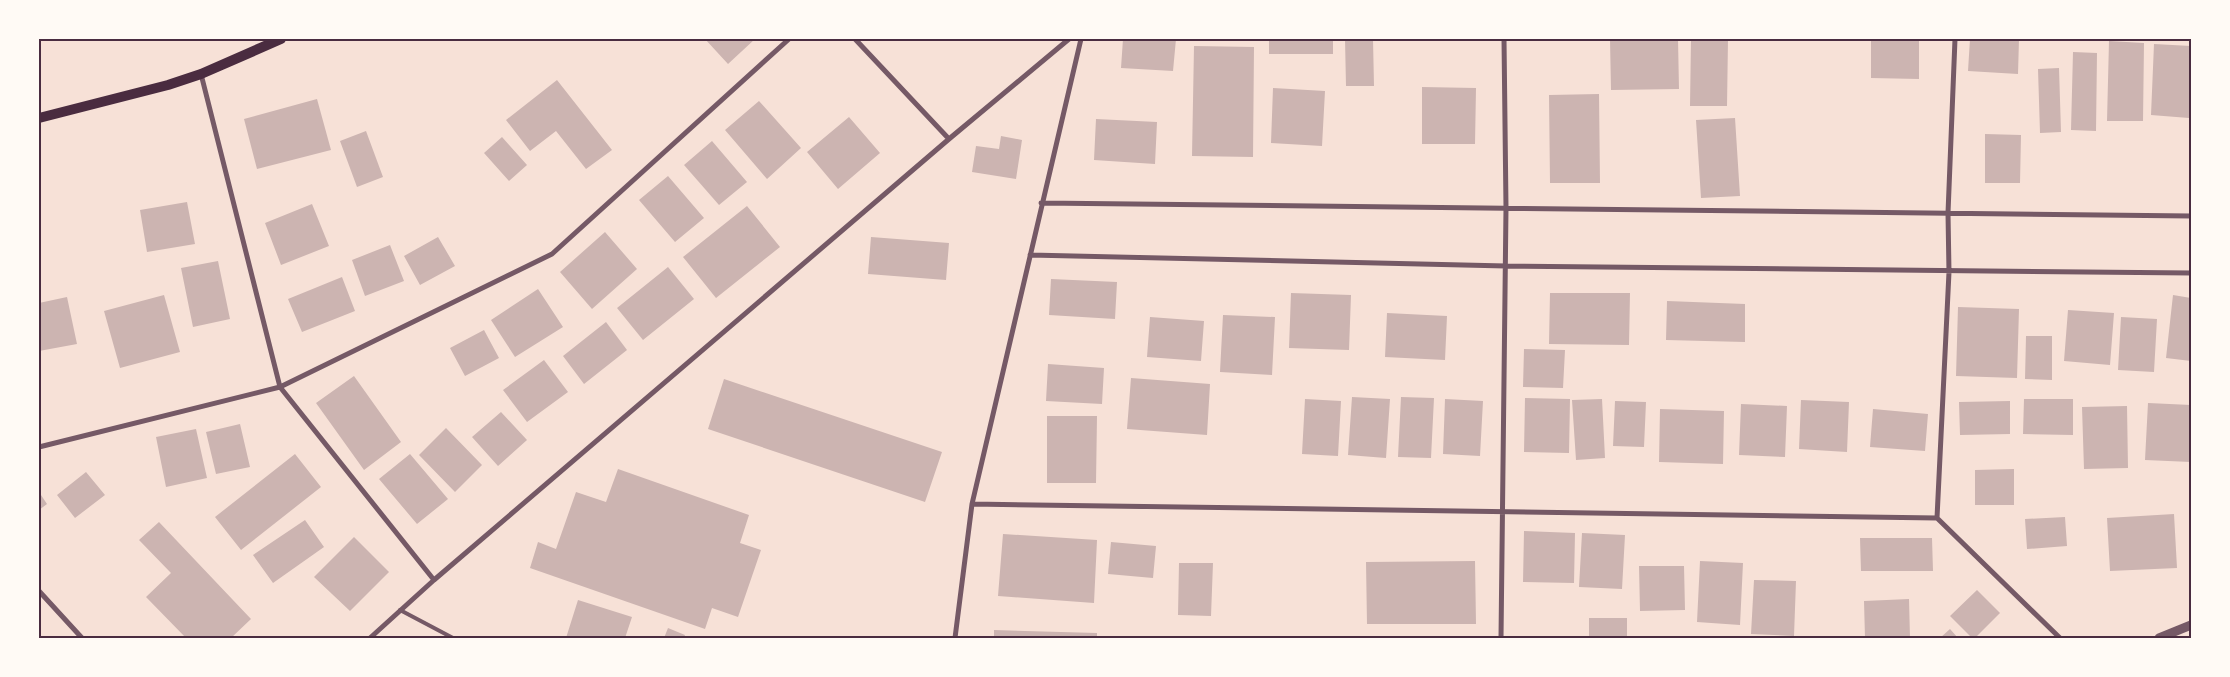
<svg xmlns="http://www.w3.org/2000/svg" width="2230" height="677" font-family="Roboto,sans-serif">
<style>
.building{fill:#ccb4b1}
.lines{fill:none;stroke-linecap:round;stroke-linejoin:round}
.service{stroke:#755966;stroke-width:4}
.minor{stroke:#755966;stroke-width:5}
.tertiary{stroke:#755966;stroke-width:9}
.secondary{stroke:#4a2c40;stroke-width:10}
.neatline{fill:none;stroke:#4a2c40;stroke-width:2}
</style>
<rect width="100%" height="100%" fill="#f7e1d7"/>
<path class="building" d="M 705,39 L 755,39 L 728,64 Z
M 1123,39 L 1176,39 L 1173,71 L 1121,68 Z
M 1269,39 L 1333,39 L 1333,54 L 1269,54 Z
M 1345,39 L 1373,39 L 1374,86 L 1346,86 Z
M 1610,39 L 1678,39 L 1679,89 L 1611,90 Z
M 1691,39 L 1728,39 L 1727,106 L 1690,106 Z
M 1871,39 L 1919,39 L 1919,79 L 1871,78 Z
M 1970,39 L 2019,39 L 2018,74 L 1968,71 Z
M 2109,41 L 2144,43 L 2143,121 L 2107,121 Z
M 2154,44 L 2191,46 L 2189,118 L 2151,115 Z
M 1194,46 L 1254,47 L 1253,157 L 1192,156 Z
M 2073,52 L 2097,53 L 2096,131 L 2071,130 Z
M 2059,68 L 2061,132 L 2040,133 L 2038,69 Z
M 557,80 L 612,150 L 586,169 L 556,131 L 530,151 L 506,120 Z
M 1422,87 L 1476,88 L 1475,144 L 1422,144 Z
M 1273,88 L 1325,91 L 1322,146 L 1271,143 Z
M 1599,94 L 1600,183 L 1550,183 L 1549,95 Z
M 317,99 L 331,150 L 257,169 L 244,119 Z
M 759,101 L 801,148 L 767,179 L 725,130 Z
M 849,117 L 880,153 L 838,189 L 807,152 Z
M 1735,118 L 1740,196 L 1701,198 L 1696,120 Z
M 1096,119 L 1157,122 L 1155,164 L 1094,160 Z
M 366,131 L 383,177 L 357,187 L 340,141 Z
M 1985,134 L 2021,135 L 2020,183 L 1985,183 Z
M 1001,136 L 1022,140 L 1016,179 L 972,172 L 976,146 L 999,149 Z
M 502,137 L 527,165 L 509,181 L 484,153 Z
M 712,141 L 747,182 L 719,205 L 684,165 Z
M 668,176 L 704,218 L 675,242 L 639,200 Z
M 187,202 L 195,244 L 147,252 L 140,210 Z
M 312,204 L 329,246 L 281,265 L 265,223 Z
M 747,206 L 780,247 L 716,298 L 683,257 Z
M 605,232 L 637,269 L 592,309 L 560,272 Z
M 438,237 L 455,266 L 420,285 L 404,256 Z
M 871,237 L 949,243 L 946,280 L 868,274 Z
M 390,245 L 404,281 L 365,296 L 352,260 Z
M 218,261 L 230,319 L 193,327 L 181,268 Z
M 668,267 L 694,299 L 643,340 L 617,308 Z
M 342,277 L 355,311 L 302,332 L 288,299 Z
M 1051,279 L 1117,282 L 1115,319 L 1049,315 Z
M 538,289 L 563,327 L 515,357 L 491,320 Z
M 1291,293 L 1351,295 L 1349,350 L 1289,348 Z
M 1550,293 L 1630,293 L 1629,345 L 1549,344 Z
M 164,295 L 180,352 L 120,368 L 104,311 Z
M 2173,295 L 2191,298 L 2191,361 L 2166,358 Z
M 67,297 L 77,344 L 39,351 L 39,303 Z
M 1667,301 L 1745,304 L 1745,342 L 1666,340 Z
M 1958,307 L 2019,309 L 2017,378 L 1956,376 Z
M 2068,310 L 2114,313 L 2110,365 L 2064,361 Z
M 1387,313 L 1447,316 L 1445,360 L 1385,357 Z
M 1223,315 L 1275,317 L 1272,375 L 1220,372 Z
M 1150,317 L 1204,321 L 1201,361 L 1147,357 Z
M 2121,317 L 2157,319 L 2154,372 L 2118,370 Z
M 606,322 L 627,350 L 584,384 L 563,356 Z
M 484,330 L 499,358 L 465,376 L 450,348 Z
M 2026,336 L 2052,336 L 2052,380 L 2025,379 Z
M 1524,349 L 1565,350 L 1563,388 L 1523,387 Z
M 544,360 L 568,392 L 527,422 L 503,390 Z
M 1048,364 L 1104,368 L 1102,404 L 1046,401 Z
M 354,376 L 401,442 L 364,470 L 316,403 Z
M 1131,378 L 1210,384 L 1207,435 L 1127,429 Z
M 724,379 L 942,452 L 925,502 L 708,429 Z
M 1352,397 L 1390,399 L 1386,458 L 1348,455 Z
M 1401,397 L 1434,398 L 1431,458 L 1398,457 Z
M 1525,398 L 1570,399 L 1569,453 L 1524,452 Z
M 1305,399 L 1341,401 L 1338,456 L 1302,454 Z
M 1445,399 L 1483,401 L 1480,456 L 1443,454 Z
M 1602,399 L 1605,458 L 1576,460 L 1572,400 Z
M 2024,399 L 2073,399 L 2073,435 L 2023,434 Z
M 1801,400 L 1849,402 L 1847,452 L 1799,449 Z
M 1615,401 L 1646,402 L 1644,447 L 1613,446 Z
M 2010,401 L 2010,434 L 1960,435 L 1959,402 Z
M 2148,403 L 2191,405 L 2191,462 L 2145,460 Z
M 1741,404 L 1787,406 L 1785,457 L 1739,455 Z
M 2127,406 L 2128,468 L 2084,469 L 2082,407 Z
M 1660,409 L 1724,411 L 1723,464 L 1659,462 Z
M 1873,409 L 1928,414 L 1925,451 L 1870,447 Z
M 501,412 L 527,440 L 498,466 L 472,437 Z
M 1047,416 L 1097,416 L 1096,483 L 1047,483 Z
M 240,424 L 250,467 L 216,474 L 206,432 Z
M 446,428 L 482,465 L 455,492 L 419,455 Z
M 196,429 L 207,478 L 166,487 L 156,437 Z
M 295,454 L 321,487 L 241,550 L 215,517 Z
M 410,454 L 448,499 L 417,524 L 379,479 Z
M 618,469 L 749,515 L 740,543 L 761,550 L 738,617 L 712,608 L 705,629 L 530,568 L 538,542 L 556,549 L 576,492 L 606,502 Z
M 2014,469 L 2014,505 L 1975,505 L 1975,470 Z
M 86,472 L 105,495 L 75,518 L 57,495 Z
M 39,492 L 47,504 L 39,510 Z
M 2174,514 L 2177,568 L 2110,571 L 2107,518 Z
M 2065,517 L 2067,546 L 2027,549 L 2025,519 Z
M 305,520 L 324,547 L 273,583 L 253,555 Z
M 159,522 L 251,619 L 231,638 L 186,638 L 146,597 L 171,573 L 139,540 Z
M 1524,531 L 1575,533 L 1574,583 L 1523,582 Z
M 1582,533 L 1625,535 L 1622,589 L 1579,587 Z
M 1003,534 L 1097,540 L 1094,603 L 998,596 Z
M 354,537 L 389,572 L 350,611 L 314,577 Z
M 1860,538 L 1932,538 L 1933,571 L 1861,571 Z
M 1111,542 L 1156,546 L 1153,578 L 1108,574 Z
M 1475,561 L 1476,624 L 1367,624 L 1366,562 Z
M 1700,561 L 1743,563 L 1740,625 L 1697,622 Z
M 1179,563 L 1213,563 L 1211,616 L 1178,615 Z
M 1639,566 L 1684,566 L 1685,610 L 1640,611 Z
M 1754,580 L 1796,581 L 1794,636 L 1751,634 Z
M 1977,590 L 2000,613 L 1975,638 L 1972,638 L 1950,616 Z
M 1909,599 L 1910,638 L 1865,638 L 1864,601 Z
M 578,600 L 632,617 L 625,638 L 566,638 Z
M 1589,618 L 1627,618 L 1627,638 L 1589,638 Z
M 668,628 L 685,635 L 684,638 L 664,638 Z
M 1950,629 L 1958,638 L 1940,638 Z
M 994,630 L 1097,633 L 1097,638 L 994,638 Z"/>
<g class="lines">
<path class="service" d="M 400,610 L 453,638"/>
<path class="minor" d="M 855,39 L 949,139
M 201,74 L 280,387 L 434,580
M 1041,203 L 2191,216
M 1030,255 L 1506,266 L 2191,273
M 39,447 L 280,387 L 552,254 L 789,39
M 972,504 L 1937,518 L 2060,638
M 1937,518 L 1949,272 L 1948,213 L 1955,39
M 39,591 L 82,638
M 370,638 L 434,580 L 949,139 L 1069,39
M 955,638 L 972,504 L 1081,39
M 1501,638 L 1506,208 L 1504,39"/>
<path class="tertiary" d="M 2159,638 L 2191,625"/>
<path class="secondary" d="M 39,118 L 168,85 L 201,74 L 281,39"/>
</g>
<rect width="2230" height="677" fill="none" stroke="#fffaf5" stroke-width="80"/>
<rect x="40" y="40" width="2150" height="597" class="neatline"/>
</svg>
